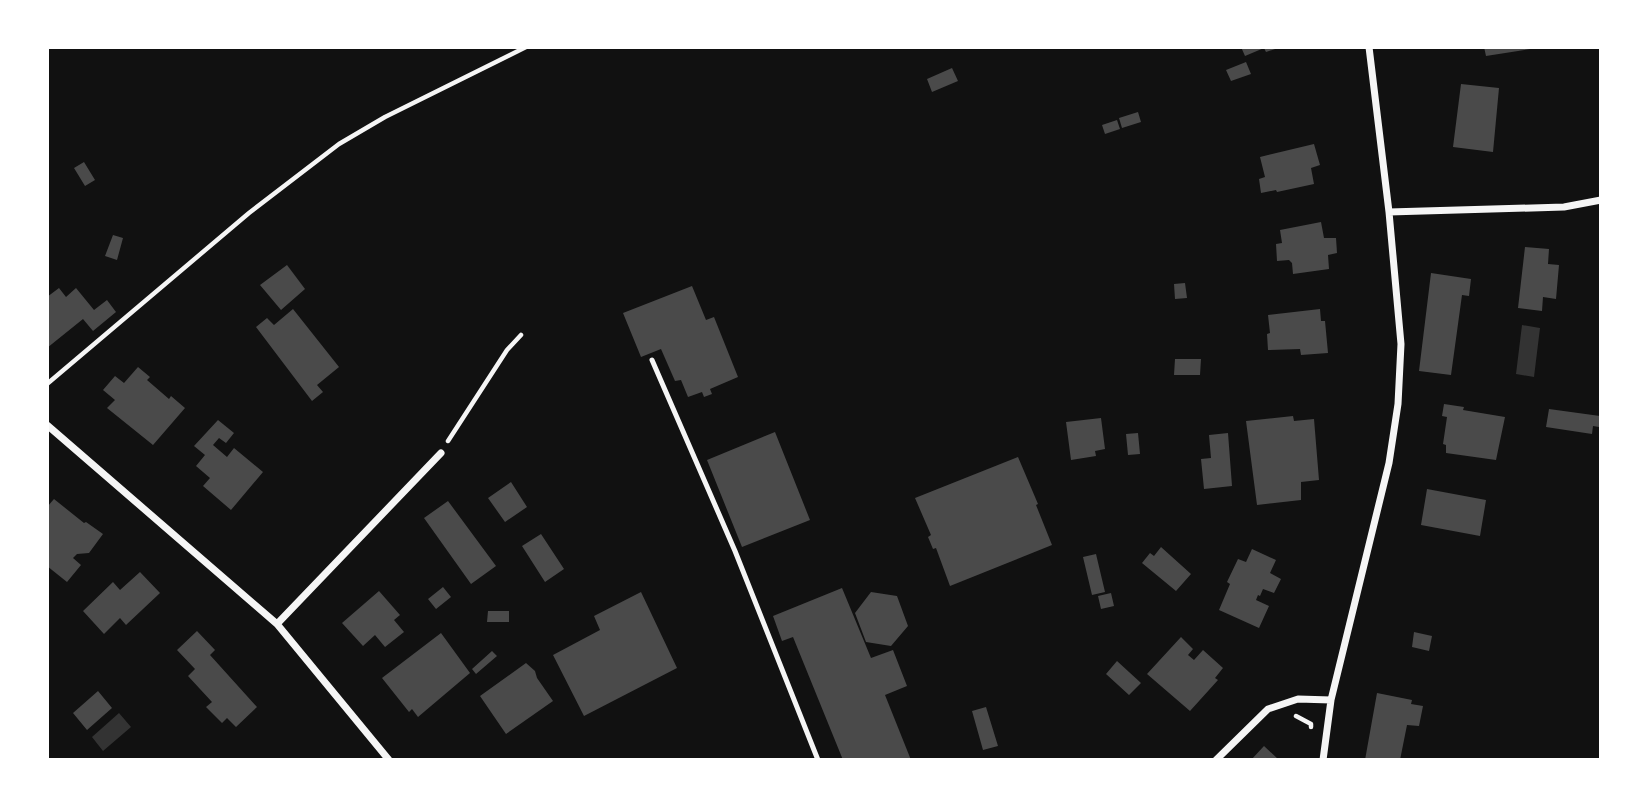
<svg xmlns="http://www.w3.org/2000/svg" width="1648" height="807" font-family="'Work Sans',sans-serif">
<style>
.water{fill:#333}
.building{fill:#4a4a4a}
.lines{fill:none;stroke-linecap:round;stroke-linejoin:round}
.path{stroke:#f5f5f5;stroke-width:4.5}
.service{stroke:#f5f5f5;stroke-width:5}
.minor{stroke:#f5f5f5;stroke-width:7}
</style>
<rect width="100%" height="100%" fill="#111"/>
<path class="water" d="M 1522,325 L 1540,328 L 1534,377 L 1516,374 Z
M 119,713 L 131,727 L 103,751 L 92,737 Z"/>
<path class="building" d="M 1241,47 L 1278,47 L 1278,48 L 1266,52 L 1264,48 L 1245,56 Z
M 1484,47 L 1530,47 L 1530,49 L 1486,56 Z
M 1246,62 L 1251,74 L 1231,81 L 1226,70 Z
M 952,68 L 958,81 L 932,92 L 927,79 Z
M 1461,84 L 1499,88 L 1493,152 L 1453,147 Z
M 1138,112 L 1141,122 L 1122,128 L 1119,118 Z
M 1117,120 L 1120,129 L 1105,134 L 1102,125 Z
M 1314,144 L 1320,165 L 1311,168 L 1314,184 L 1277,192 L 1276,190 L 1261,193 L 1259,179 L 1265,177 L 1260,157 Z
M 84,162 L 95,180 L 85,186 L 74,168 Z
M 1321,222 L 1324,238 L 1336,238 L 1337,253 L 1328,255 L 1329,269 L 1293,274 L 1292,263 L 1289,260 L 1277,261 L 1276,244 L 1282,243 L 1280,230 Z
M 113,235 L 123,238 L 117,260 L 105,256 Z
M 1525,247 L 1549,249 L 1548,264 L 1559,265 L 1556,299 L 1543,297 L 1542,311 L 1518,308 Z
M 287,265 L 305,289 L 281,310 L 260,285 Z
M 1431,273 L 1471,279 L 1469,296 L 1462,295 L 1451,375 L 1419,371 Z
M 1185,283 L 1187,298 L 1175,299 L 1174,284 Z
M 692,286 L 706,320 L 714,317 L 738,377 L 710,389 L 712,394 L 704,397 L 702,392 L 688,397 L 681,380 L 675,381 L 661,349 L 641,357 L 623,313 Z
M 59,288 L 66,297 L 76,288 L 94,310 L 107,300 L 116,312 L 93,331 L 83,319 L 47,348 L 47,297 Z
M 293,309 L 339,367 L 317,385 L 323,392 L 312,401 L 256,327 L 267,318 L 274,325 Z
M 1320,309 L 1321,321 L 1325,321 L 1328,353 L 1301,355 L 1300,349 L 1268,350 L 1267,334 L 1270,333 L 1268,315 Z
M 1175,359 L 1201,359 L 1200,375 L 1174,375 Z
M 138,367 L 150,377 L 147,380 L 169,399 L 171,396 L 185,408 L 153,445 L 107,408 L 115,400 L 103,390 L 115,376 L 124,383 Z
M 1444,404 L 1464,407 L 1463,410 L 1505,417 L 1496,460 L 1446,453 L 1446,445 L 1443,444 L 1447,417 L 1442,416 Z
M 1549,409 L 1600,416 L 1599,427 L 1593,426 L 1592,434 L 1546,427 Z
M 1293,416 L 1294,421 L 1314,419 L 1319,480 L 1301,482 L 1301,500 L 1257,505 L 1246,421 Z
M 1101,418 L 1105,449 L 1095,451 L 1096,456 L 1071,460 L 1066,422 Z
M 218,420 L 234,433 L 226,443 L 219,438 L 213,445 L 227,457 L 234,448 L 263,472 L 231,510 L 203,486 L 210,478 L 196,466 L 205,455 L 194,446 Z
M 775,432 L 810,520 L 742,547 L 707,460 Z
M 1138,433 L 1140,454 L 1128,455 L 1126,434 Z
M 1228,433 L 1232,486 L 1204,489 L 1201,459 L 1211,458 L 1209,435 Z
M 1018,457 L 1038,504 L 1036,505 L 1052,545 L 950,586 L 936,548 L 933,549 L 928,537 L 931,535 L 915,498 Z
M 511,482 L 527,507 L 505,522 L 488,498 Z
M 1427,489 L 1486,500 L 1480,536 L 1421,525 Z
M 54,499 L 84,523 L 86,522 L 103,534 L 89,553 L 77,554 L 73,558 L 81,565 L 67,582 L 47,566 L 49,558 L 47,556 L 47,507 Z
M 448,501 L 496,566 L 471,584 L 424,518 Z
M 541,534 L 564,569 L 545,582 L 522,546 Z
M 1161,547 L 1191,574 L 1176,591 L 1142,563 L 1150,553 L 1154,556 Z
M 1252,549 L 1276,560 L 1270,573 L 1281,579 L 1274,593 L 1263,589 L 1260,596 L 1258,595 L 1256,600 L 1269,606 L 1259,628 L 1219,610 L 1230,584 L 1227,582 L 1238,559 L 1246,562 Z
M 1096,554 L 1105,592 L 1092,595 L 1083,557 Z
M 140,572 L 160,593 L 126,625 L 120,618 L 104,634 L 83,611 L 113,582 L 120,590 Z
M 443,587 L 451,597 L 436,609 L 428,599 Z
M 842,588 L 871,658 L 893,650 L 907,686 L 885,695 L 911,760 L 843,760 L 793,637 L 782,641 L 773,616 Z
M 379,591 L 400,615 L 394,620 L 404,632 L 385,647 L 375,635 L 363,646 L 342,623 Z
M 641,592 L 677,668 L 584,716 L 553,655 L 600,630 L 594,616 Z
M 871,592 L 897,596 L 908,626 L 891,646 L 866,642 L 855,613 Z
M 1111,593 L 1114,606 L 1101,609 L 1098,596 Z
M 488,611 L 509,611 L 509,622 L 487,622 Z
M 197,631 L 215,650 L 210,655 L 257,707 L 236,727 L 227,718 L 222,723 L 206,707 L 212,702 L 188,676 L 195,669 L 177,650 Z
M 1414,632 L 1432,636 L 1429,651 L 1412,647 Z
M 441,633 L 470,673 L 418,717 L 412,709 L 409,712 L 382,678 Z
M 1181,637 L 1193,649 L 1188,655 L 1194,660 L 1203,650 L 1223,668 L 1215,678 L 1218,680 L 1190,711 L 1147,674 Z
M 492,651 L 497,656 L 476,674 L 472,669 Z
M 1117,661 L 1141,683 L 1129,695 L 1106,674 Z
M 526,663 L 535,671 L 537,678 L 553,701 L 506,734 L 480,696 Z
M 98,691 L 112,708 L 87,730 L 73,713 Z
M 1377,693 L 1412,700 L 1411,704 L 1423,706 L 1419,726 L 1407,725 L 1400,760 L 1365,760 Z
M 986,707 L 998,746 L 983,750 L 972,711 Z
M 1264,746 L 1279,760 L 1251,760 Z"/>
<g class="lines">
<path class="path" d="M 47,384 L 249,213 L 339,144 L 385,117 L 526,47
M 448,441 L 507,350 L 521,335
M 1296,716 L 1311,724 L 1311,727"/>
<path class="service" d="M 652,360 L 735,551 L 818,760"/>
<path class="minor" d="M 1389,212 L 1564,207 L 1601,200
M 47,425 L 277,624 L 389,760
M 277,624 L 441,453
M 1216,760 L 1268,709 L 1298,699 L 1331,700
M 1323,760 L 1331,700 L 1389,463 L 1398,404 L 1401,344 L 1389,212 L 1369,47"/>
</g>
<rect width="1648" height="807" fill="none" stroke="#ffffff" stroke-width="98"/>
</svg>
